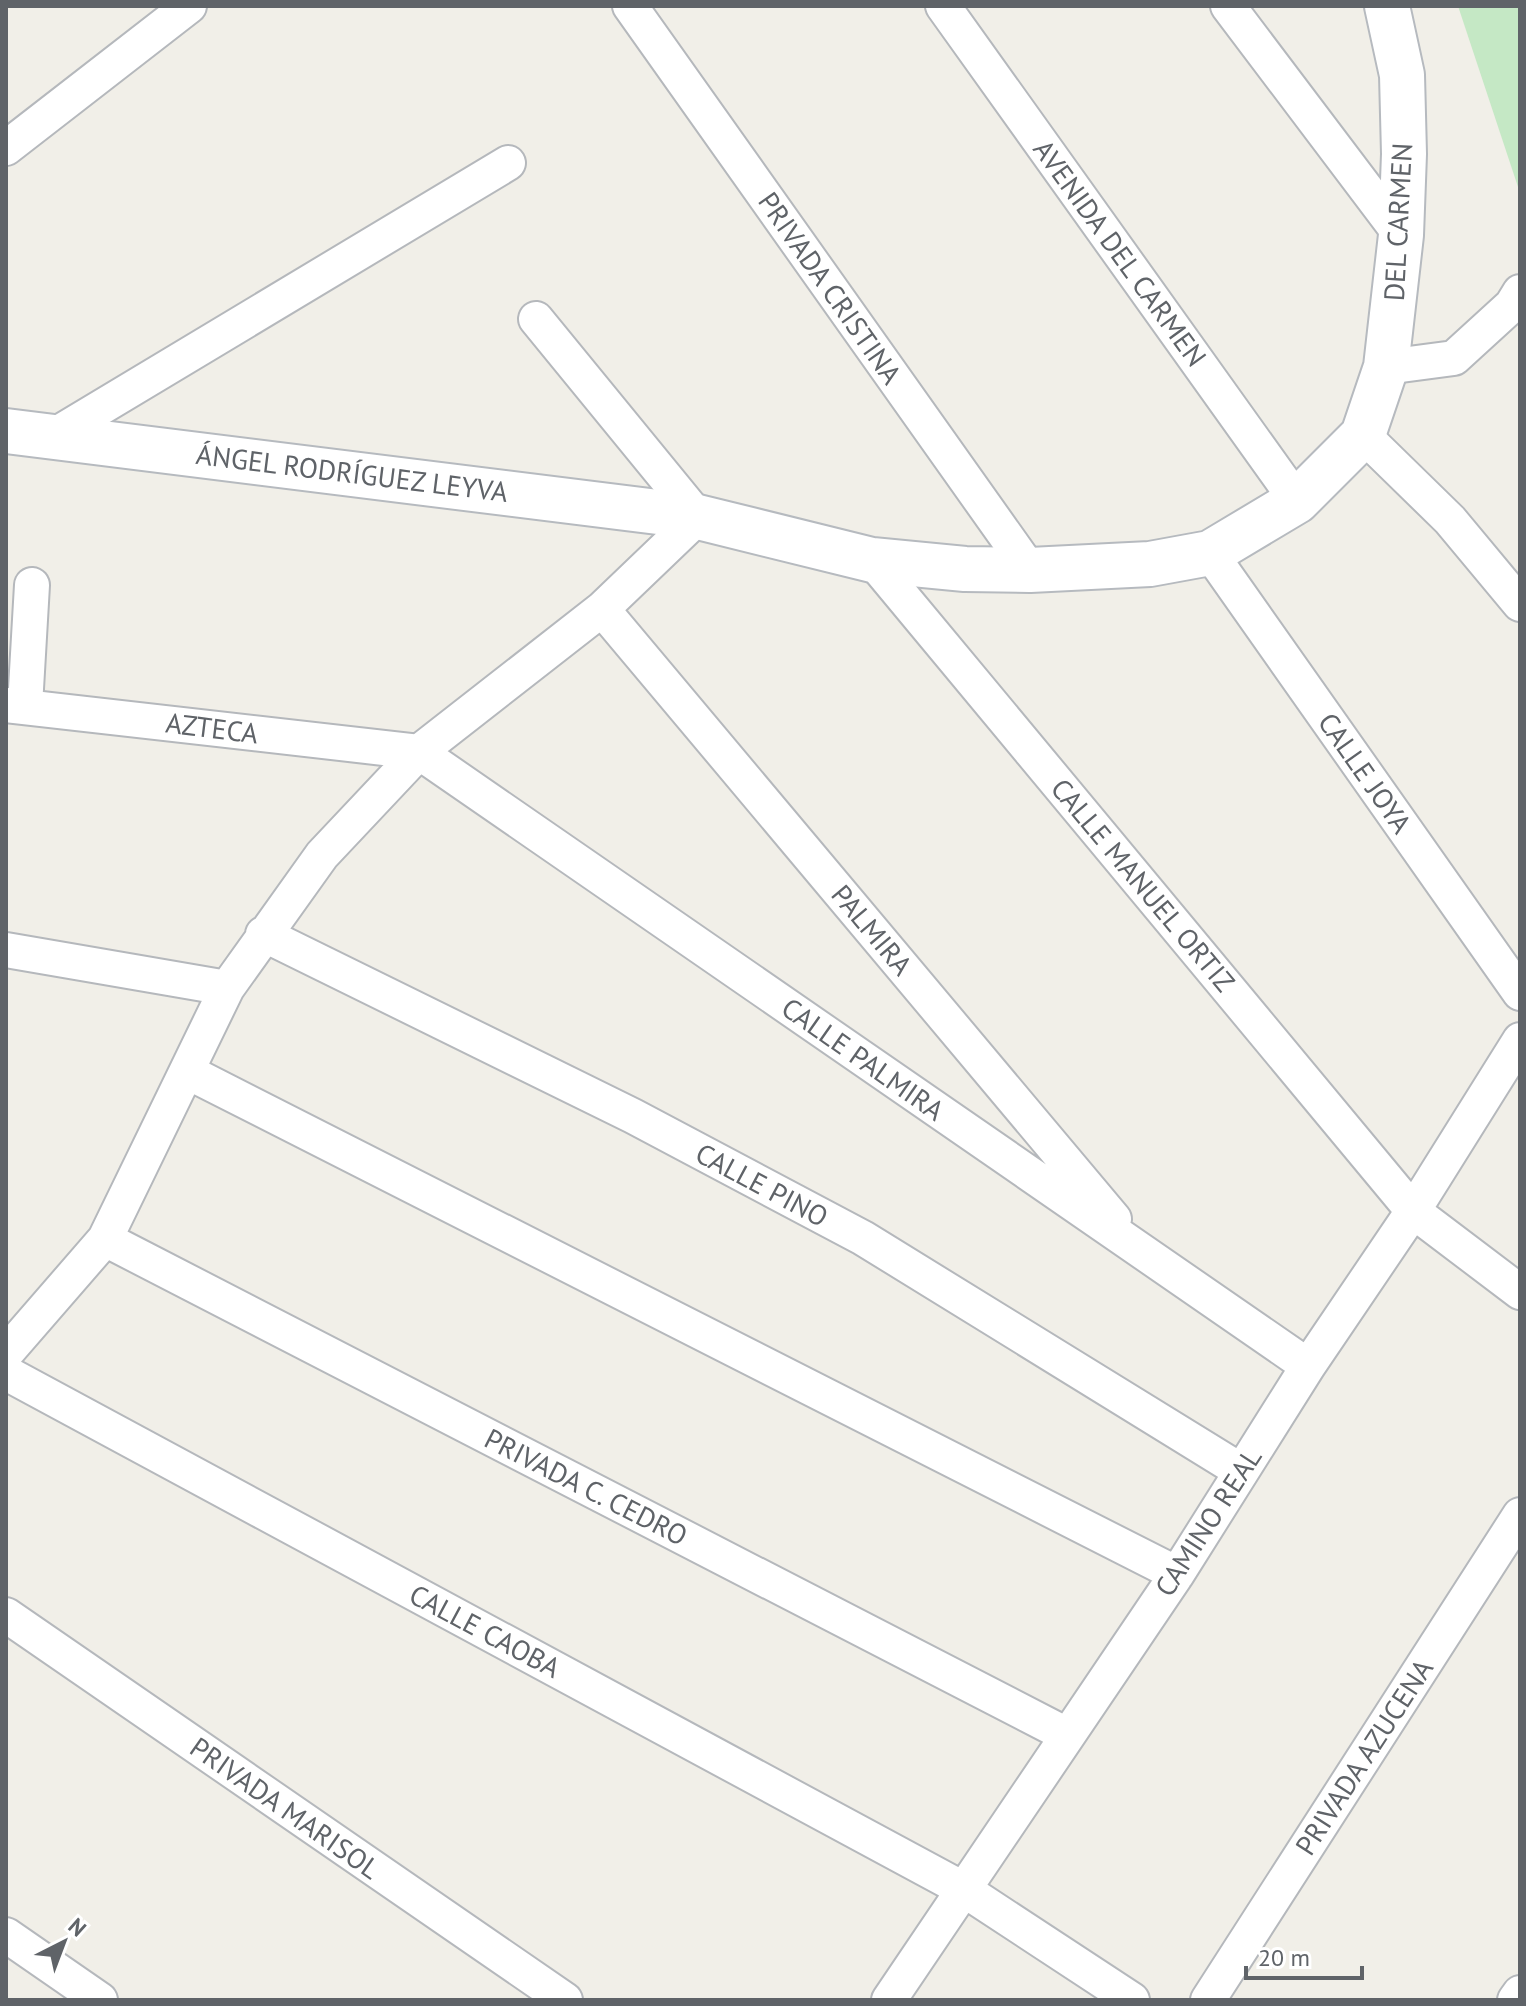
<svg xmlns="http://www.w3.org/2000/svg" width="1526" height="2006" font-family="'PT Sans',sans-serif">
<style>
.green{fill:#c5e8c5}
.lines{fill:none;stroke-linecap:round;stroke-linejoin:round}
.street-casing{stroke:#b5b8bc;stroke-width:38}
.secondary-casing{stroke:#b6babf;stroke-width:48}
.street{stroke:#fff;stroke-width:34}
.secondary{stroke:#fff;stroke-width:44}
.labels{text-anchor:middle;stroke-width:7;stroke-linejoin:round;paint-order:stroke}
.street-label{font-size:28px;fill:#5f6368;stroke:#fff}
</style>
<rect width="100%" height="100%" fill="#f1efe8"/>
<path class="green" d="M 1458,6 L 1520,6 L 1520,193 Z"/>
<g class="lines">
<g class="street-casing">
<path id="street" d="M 630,6 L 1030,570
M 943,6 L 1297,501
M 1228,6 L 1401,235
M 6,148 L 189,6
M 1386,367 L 1454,358 L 1512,305 L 1520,292
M 55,435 L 508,163
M 1363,435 L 1450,520 L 1520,604
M 1210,553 L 1520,993
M 872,560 L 1413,1211 L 1520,1292
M 602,609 L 1114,1219
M 6,705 L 419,752 L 1308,1366
M 25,706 L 32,585
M 263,934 L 633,1116 L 863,1238 L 1241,1471
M 6,950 L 227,988
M 188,1072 L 1177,1574
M 105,1239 L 1067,1735
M 6,1353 L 105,1239 L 227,988 L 322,855 L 419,752 L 602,609 L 698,517 L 536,319
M 6,1373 L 963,1889 L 1132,2000
M 6,1615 L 565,2000
M 6,1935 L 100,2000
M 889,2000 L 1177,1574 L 1308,1366 L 1413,1211 L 1520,1040
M 1208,2000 L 1520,1515
M 1515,2000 L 1520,1993"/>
</g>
<g class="secondary-casing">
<path id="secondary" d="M 6,431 L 698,517 L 872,560 L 965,569 L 1030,570 L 1150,564 L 1210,553 L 1297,501 L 1363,435 L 1386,367 L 1401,235 L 1404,154 L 1402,75 L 1387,6"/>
</g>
<use href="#street" class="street"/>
<use href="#secondary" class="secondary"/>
</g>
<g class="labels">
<g class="street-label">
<text transform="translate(1398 222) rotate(-87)" y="10">DEL CARMEN</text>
<text transform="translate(1120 253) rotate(54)" y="10">AVENIDA DEL CARMEN</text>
<text transform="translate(830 288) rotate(55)" y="10">PRIVADA CRISTINA</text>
<text transform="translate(352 473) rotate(7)" y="10">ÁNGEL RODRÍGUEZ LEYVA</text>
<text transform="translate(212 728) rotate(7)" y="10">AZTECA</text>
<text transform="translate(1365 773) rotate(55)" y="10">CALLE JOYA</text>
<text transform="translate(1143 885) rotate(50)" y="10">CALLE MANUEL ORTIZ</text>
<text transform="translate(872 930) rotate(50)" y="10">PALMIRA</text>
<text transform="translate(863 1059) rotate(35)" y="10">CALLE PALMIRA</text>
<text transform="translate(762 1185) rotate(28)" y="10">CALLE PINO</text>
<text transform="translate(586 1487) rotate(27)" y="10">PRIVADA C. CEDRO</text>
<text transform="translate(1208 1522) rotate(-57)" y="10">CAMINO REAL</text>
<text transform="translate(485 1631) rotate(28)" y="10">CALLE CAOBA</text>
<text transform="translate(1364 1757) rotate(-57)" y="10">PRIVADA AZUCENA</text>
<text transform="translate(285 1808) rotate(35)" y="10">PRIVADA MARISOL</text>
</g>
</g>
<rect width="1526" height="2006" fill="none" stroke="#5f6368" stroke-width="16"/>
<g transform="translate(64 1942) rotate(42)" stroke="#ffffff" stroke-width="6" paint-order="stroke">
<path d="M0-6L14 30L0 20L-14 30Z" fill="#5f6368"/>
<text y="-12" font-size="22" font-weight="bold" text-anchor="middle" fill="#5f6368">N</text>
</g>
<path d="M1246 1966v12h116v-12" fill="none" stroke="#5f6368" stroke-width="4"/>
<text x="1258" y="1966" font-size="24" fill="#5f6368" stroke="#ffffff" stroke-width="6" paint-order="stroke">20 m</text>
</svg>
